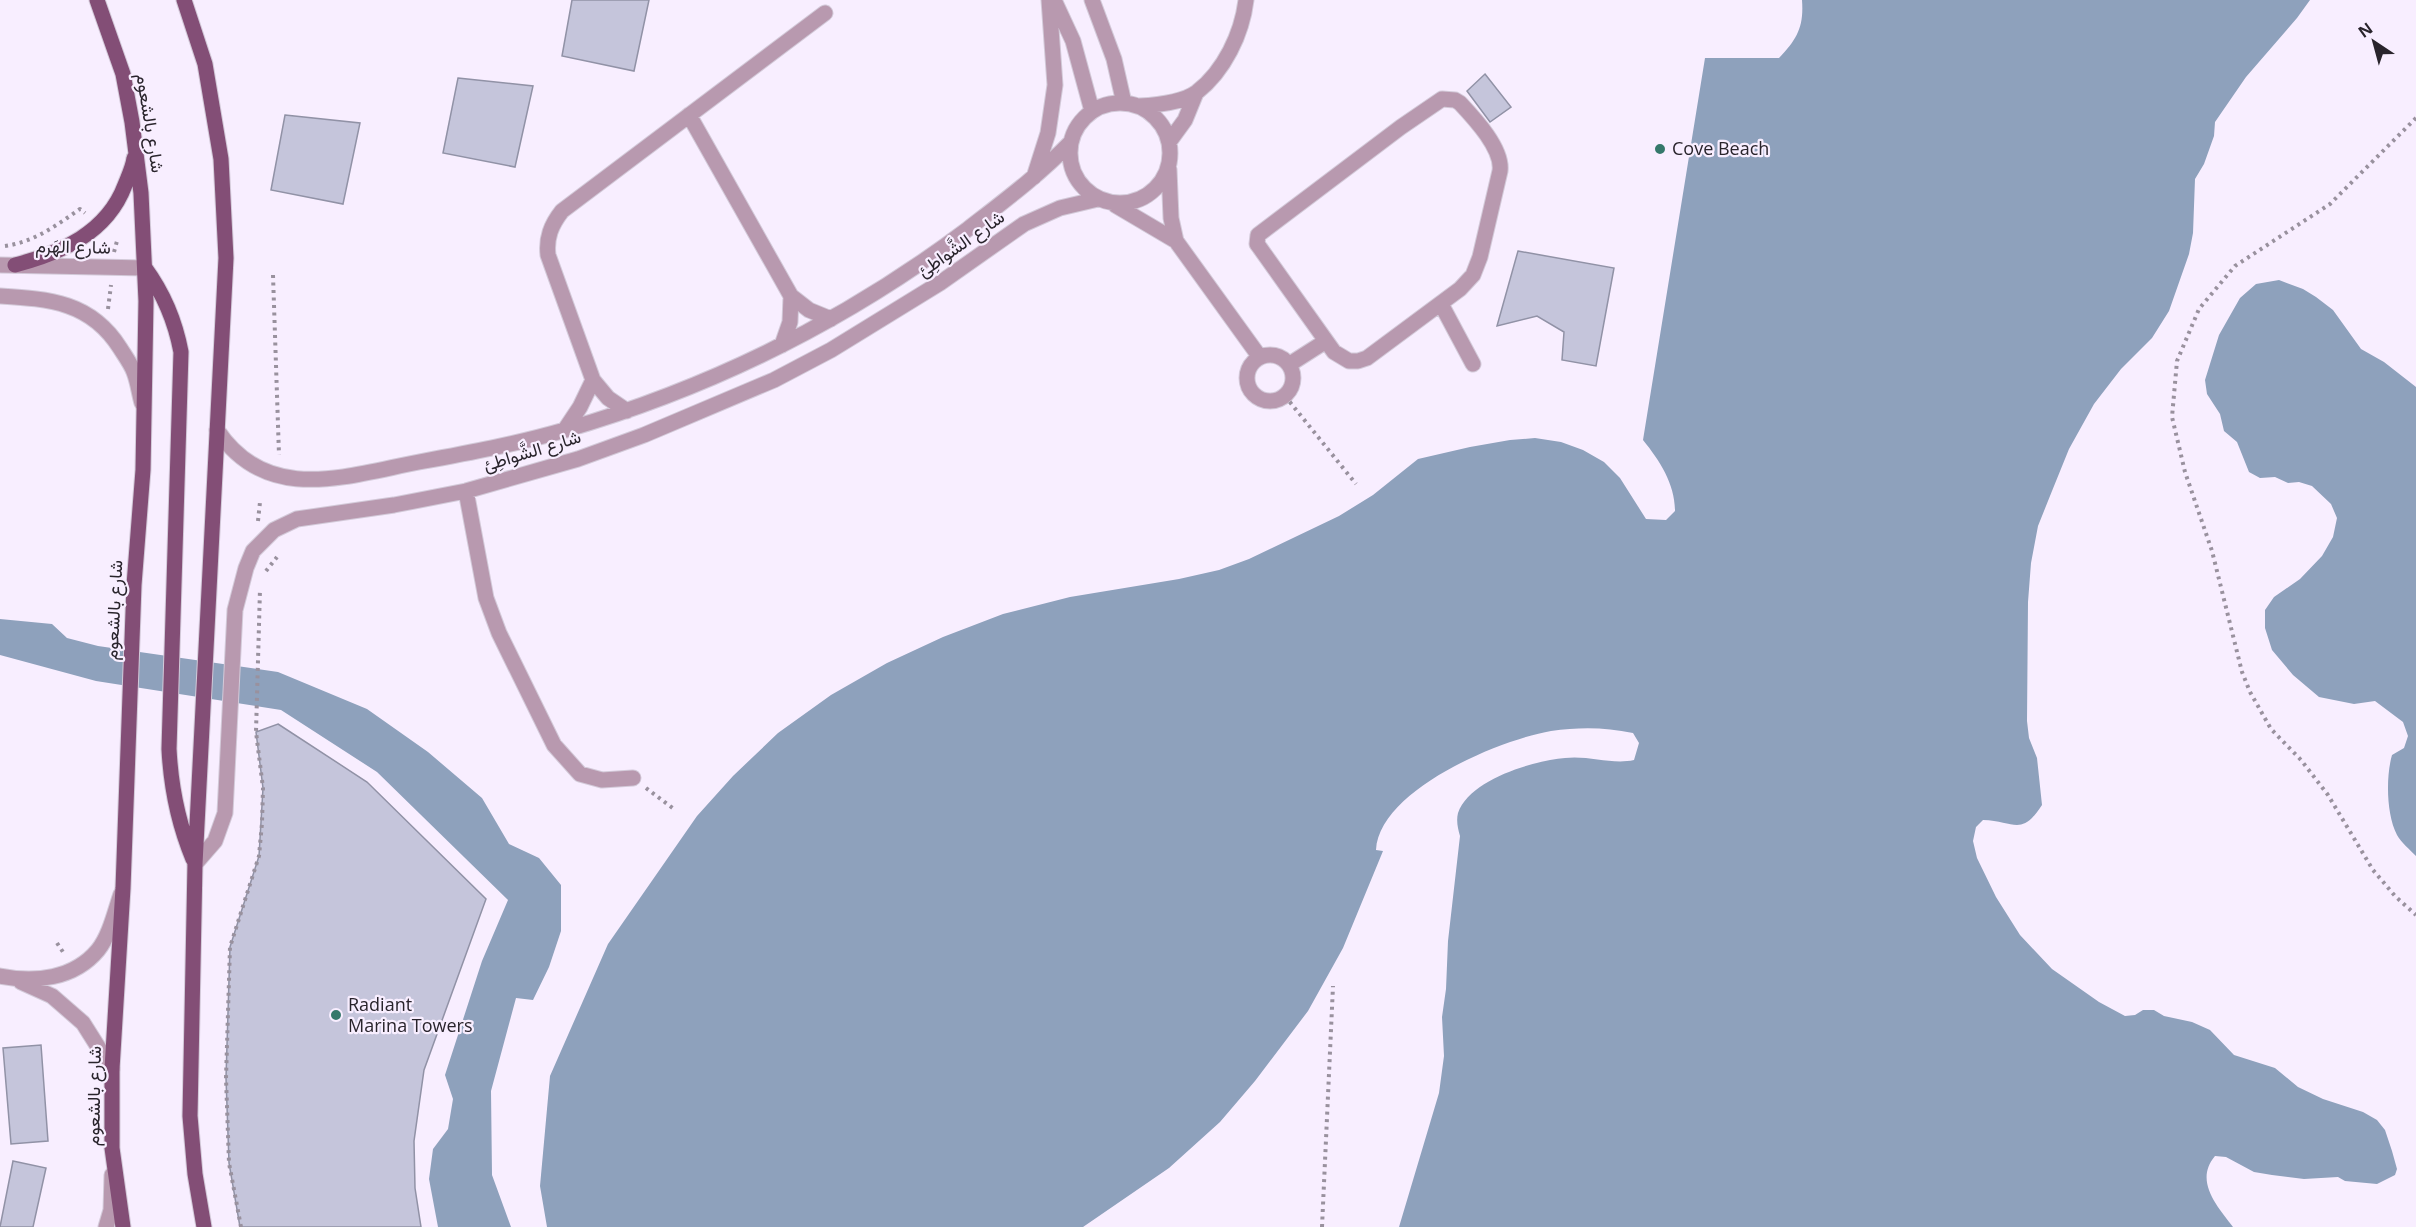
<svg xmlns="http://www.w3.org/2000/svg" width="2416" height="1227" font-family="'Open Sans',Vazirmatn,sans-serif">
<style>
.water{fill:#8ea1bc}
.building{fill:#c5c5db;stroke:#9192a6;stroke-width:1.5}
.lines{fill:none;stroke-linecap:round;stroke-linejoin:round}
.minor-casing{stroke:#d3cad9;stroke-width:17}
.major-casing{stroke:#d3cad9;stroke-width:17}
.path{stroke:#99919e;stroke-width:4;stroke-dasharray:3 4.5;stroke-linecap:butt}
.minor{stroke:#b899af;stroke-width:15}
.major{stroke:#834e76;stroke-width:15}
.poi-dot{fill:#35786b;stroke:#f8eeff;stroke-width:2}
.labels{text-anchor:middle;stroke-width:4.5;stroke-linejoin:round;paint-order:stroke}
.street-label{font-size:18px;fill:#29242c;stroke:#f8eeff}
.poi-label{font-size:18px;fill:#29242c;stroke:#f8eeff;text-anchor:start}
</style>
<rect width="100%" height="100%" fill="#f8eeff"/>
<path class="water" d="M 1802,0 L 2310,0 L 2297,18 L 2246,77 L 2215,122 L 2214,136 L 2204,164 L 2195,179 L 2193,233 L 2189,254 L 2169,311 L 2152,338 L 2121,369 L 2094,404 L 2069,449 L 2052,491 L 2038,526 L 2031,563 L 2028,602 L 2027,721 L 2029,738 L 2037,758 L 2042,805 C 2021,837 2015,821 1983,820 L 1976,827 L 1973,841 L 1977,858 L 1996,897 L 2020,935 L 2052,969 L 2099,1002 L 2125,1016 L 2135,1015 L 2143,1010 L 2154,1010 L 2164,1016 L 2192,1022 L 2210,1030 L 2234,1055 L 2275,1068 L 2298,1087 L 2323,1099 L 2363,1112 L 2377,1120 L 2385,1130 L 2392,1151 L 2397,1169 L 2395,1175 L 2377,1184 L 2345,1181 L 2338,1177 L 2304,1179 L 2272,1175 L 2254,1172 L 2226,1157 L 2215,1156 C 2194,1181 2217,1206 2233,1227 L 1399,1227 L 1439,1093 L 1444,1056 L 1442,1017 L 1446,989 L 1448,941 L 1460,836 C 1458,829 1456,821 1458,813 C 1470,779 1533,761 1565,758 C 1588,755 1612,765 1634,760 L 1639,743 L 1633,733 C 1605,727 1579,727 1551,731 C 1499,740 1379,790 1376,850 L 1383,851 L 1343,948 L 1308,1011 L 1255,1081 L 1220,1122 L 1169,1168 L 1083,1227 L 547,1227 L 540,1186 L 550,1076 L 608,944 L 697,816 L 733,776 L 778,733 L 831,695 L 887,663 L 943,637 L 1003,614 L 1070,597 L 1179,579 L 1219,570 L 1249,559 L 1339,516 L 1373,495 L 1418,459 L 1470,447 L 1510,440 L 1535,438 L 1561,442 L 1583,450 L 1604,462 L 1620,478 L 1646,519 L 1666,520 L 1675,511 C 1675,484 1660,461 1643,440 L 1705,58 L 1779,58 C 1797,39 1804,27 1802,0 Z
M 2279,280 L 2303,289 L 2316,297 L 2333,310 L 2361,349 L 2384,362 L 2416,387 L 2416,856 C 2410,850 2401,842 2397,835 C 2386,814 2386,776 2392,755 L 2404,748 L 2408,736 L 2403,722 L 2375,701 L 2354,704 L 2319,697 L 2293,675 L 2272,650 L 2265,628 L 2265,610 L 2274,597 L 2300,579 L 2322,556 L 2333,537 L 2337,518 L 2331,504 L 2312,486 L 2299,482 L 2288,483 L 2275,477 L 2260,478 L 2249,472 L 2237,442 L 2224,431 L 2220,414 L 2207,394 L 2205,380 L 2219,335 L 2240,298 L 2256,284 Z
M 0,619 L 52,624 L 67,638 L 98,646 L 278,672 L 367,709 L 428,752 L 482,798 L 509,844 L 539,858 L 561,885 L 561,931 L 549,967 L 533,1000 L 516,998 L 491,1091 L 492,1175 L 511,1227 L 438,1227 L 429,1179 L 433,1149 L 448,1129 L 453,1099 L 445,1075 L 482,961 L 508,900 L 377,772 L 281,710 L 96,681 L 0,655 Z"/>
<path class="building" d="M 572,0 L 649,0 L 634,71 L 562,56 Z
M 1485,74 L 1511,107 L 1490,122 L 1467,91 Z
M 458,78 L 533,86 L 515,167 L 443,153 Z
M 285,115 L 360,123 L 343,204 L 271,190 Z
M 1518,251 L 1614,268 L 1596,366 L 1562,360 L 1564,332 L 1537,316 L 1497,326 Z
M 278,724 L 367,782 L 486,899 L 424,1070 L 414,1141 L 415,1188 L 421,1227 L 240,1227 L 229,1163 L 226,1078 L 230,947 L 259,856 L 263,788 L 256,732 Z
M 41,1045 L 48,1141 L 11,1144 L 3,1048 Z
M 13,1161 L 46,1168 L 33,1227 L 0,1227 Z"/>
<g class="lines">
<g class="minor-casing">
<path id="minor" d="M 1054,0 L 1073,41 L 1092,111
M 1092,0 L 1114,59 L 1124,103
M 1442,99 L 1455,100 L 1460,103 C 1475,119 1503,149 1500,171 L 1480,257 L 1473,275 L 1460,289 L 1367,358 L 1358,361 L 1349,361 L 1334,352 L 1260,248 L 1257,244 L 1258,235 L 1401,127 Z
M1070 153a50 50 0 1 1 100 0a50 50 0 1 1-100 0Z
M 1139,106 C 1157,105 1182,103 1197,92 C 1224,71 1242,34 1246,0
M 689,115 L 791,296 L 809,310 L 831,319
M 1169,142 L 1185,120 L 1196,93
M 1169,169 L 1171,218 L 1176,241
M 1034,177 L 1048,133 L 1055,85 L 1049,0
M 1115,205 L 1176,241 L 1259,356
M 0,265 L 145,268
M 0,296 C 50,299 91,302 120,348 C 125,356 131,364 134,372 C 138,382 139,393 142,403
M 1441,304 L 1473,364
M 782,345 L 790,322 L 791,296
M1247 378a23 23 0 1 1 46 0a23 23 0 1 1-46 0Z
M 1290,364 L 1326,341
M 627,411 L 608,398 L 593,380 L 548,255 C 546,238 551,225 562,211 L 825,13
M 217,430 C 267,505 346,476 419,462 C 468,453 517,444 565,430 C 710,388 847,320 968,229 C 1004,201 1039,175 1071,142
M 564,431 L 580,407 L 593,380
M 466,491 L 486,598 L 499,633 L 554,745 L 580,774 L 602,780 L 633,778
M 195,864 L 215,841 L 225,813 L 235,610 L 246,568 L 253,551 L 274,530 L 297,519 L 394,505 L 466,491 L 578,459 L 644,435 L 774,380 L 831,350 L 940,283 L 1024,224 L 1060,208 L 1098,199
M 0,976 C 35,983 74,979 98,950 C 110,935 115,911 121,894
M 21,982 L 52,996 L 83,1023 L 112,1069
M 106,1227 L 111,1210 L 112,1175"/>
</g>
<g class="major-casing">
<path id="major" d="M 97,0 L 123,74 L 132,122 L 141,193 L 146,301 L 143,470 L 134,585 L 123,888 L 112,1069 L 112,1148 L 123,1227
M 184,0 L 205,64 L 221,159 L 226,258 L 195,864 L 190,1116 L 195,1174 L 204,1227
M 15,265 C 61,253 107,233 125,185 C 128,177 133,167 134,158
M 145,268 C 164,294 175,320 181,352 L 169,749 C 171,788 178,823 193,859"/>
</g>
<path class="path" d="M 2416,118 L 2330,204 L 2235,266 L 2199,309 L 2177,361 L 2172,417 L 2185,472 L 2212,551 L 2242,672 L 2250,692 L 2271,729 L 2301,760 L 2328,795 L 2373,870 L 2395,896 L 2416,915
M 5,246 C 34,242 57,225 80,209 L 85,213
M 114,252 L 117,241
M 273,275 L 279,455
M 108,309 L 111,285
M 1285,396 L 1356,484
M 258,521 L 260,502
M 266,571 L 277,557
M 646,788 L 674,809
M 57,943 L 63,952
M 241,1227 L 229,1163 L 226,1078 L 230,947 L 259,856 L 262,823 L 263,788 L 256,732 L 260,589
M 1322,1227 L 1333,986"/>
<use href="#minor" class="minor"/>
<use href="#major" class="major"/>
</g>
<g class="poi-dot">
<circle cx="1660" cy="149" r="6"/>
<circle cx="336" cy="1015" r="6"/>
</g>
<g class="labels">
<g class="street-label">
<text transform="translate(150 123) rotate(81)" y="6">شارع بالشعوم</text>
<text transform="translate(961 244) rotate(-35)" y="6">شارع الشَّواطِئ</text>
<text transform="translate(73 247) rotate(1)" y="6">شارع الهَرم</text>
<text transform="translate(532 451) rotate(-17)" y="6">شارع الشَّواطِئ</text>
<text transform="translate(114 610) rotate(-87)" y="6">شارع بالشعوم</text>
<text transform="translate(94 1096) rotate(-89)" y="6">شارع بالشعوم</text>
</g>
<g class="poi-label">
<text x="1672" y="155">Cove Beach</text>
<text x="348" y="1011">Radiant<tspan x="348" dy="21">Marina Towers</tspan></text>
</g>
</g>
<g transform="translate(2374 42) rotate(324)" stroke="#f8eeff" stroke-width="4.5" paint-order="stroke">
<path d="M0-4.5L10 22L0 15L-10 22Z" fill="#29242c"/>
<text y="-9" font-size="16" font-weight="bold" text-anchor="middle" fill="#29242c">N</text>
</g>
</svg>
